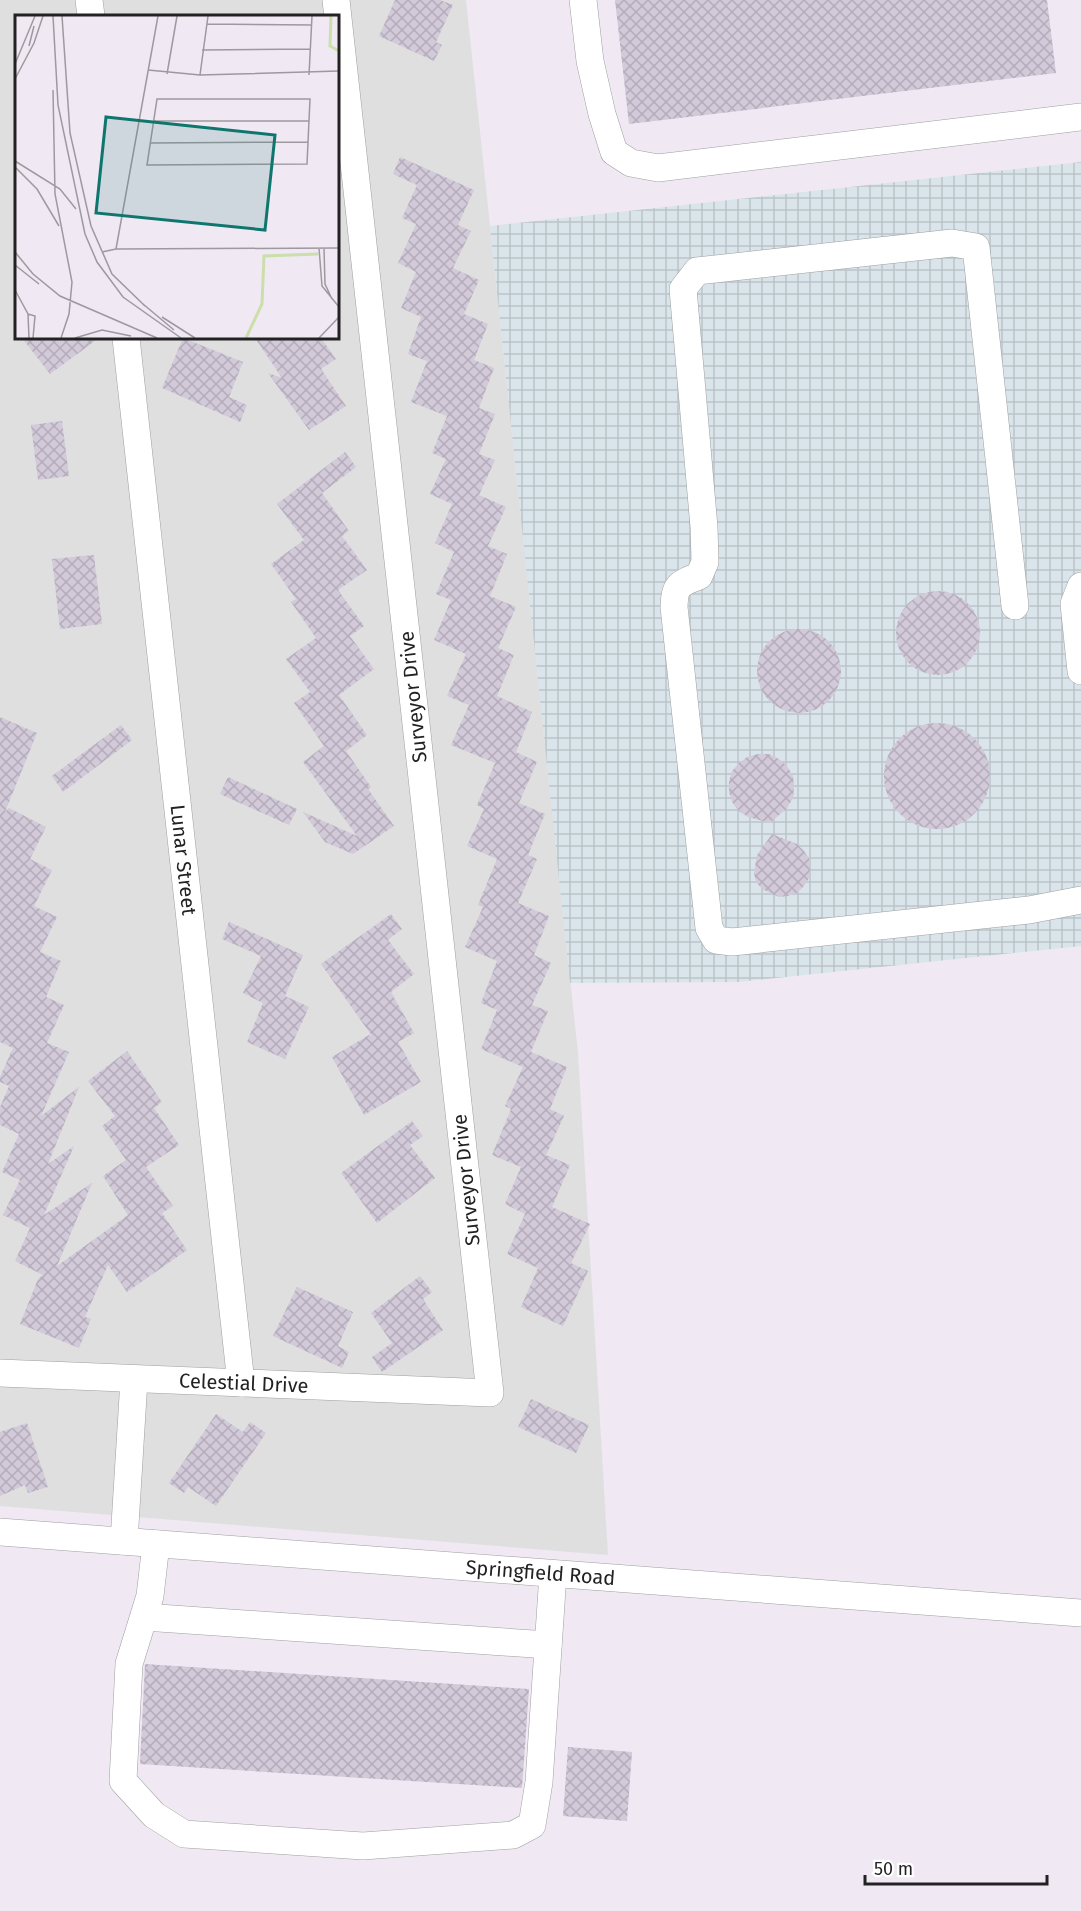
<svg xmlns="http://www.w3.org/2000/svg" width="1081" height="1911" font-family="'Fira Sans',sans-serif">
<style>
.residential{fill:#dfdfe0;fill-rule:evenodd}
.industrial{fill:url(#industrial-grid)}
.building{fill:url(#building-cross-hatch)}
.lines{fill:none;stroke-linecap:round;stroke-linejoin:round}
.minor-casing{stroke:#9f9f9f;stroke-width:28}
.minor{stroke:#fff;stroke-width:27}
.labels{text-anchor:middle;stroke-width:4.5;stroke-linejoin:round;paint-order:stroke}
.street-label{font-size:20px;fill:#222;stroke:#fff}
.inset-river{fill:none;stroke:#cadfaa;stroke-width:3}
.inset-road{fill:none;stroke:#9e999f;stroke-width:1.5}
.view{fill:#0f766e;fill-opacity:0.15;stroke:#0f766e;stroke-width:3}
.inset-edge{fill:none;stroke:#222;stroke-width:3}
</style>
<defs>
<pattern id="industrial-grid" width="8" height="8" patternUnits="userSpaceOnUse" patternTransform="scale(1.5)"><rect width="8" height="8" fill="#dae5eb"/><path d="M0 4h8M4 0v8" fill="none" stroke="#bbc4c9"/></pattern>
<pattern id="building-cross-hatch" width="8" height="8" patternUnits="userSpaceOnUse" patternTransform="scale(1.5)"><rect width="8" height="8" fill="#d2c9d9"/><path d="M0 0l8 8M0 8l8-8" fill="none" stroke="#b4acba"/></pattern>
</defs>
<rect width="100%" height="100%" fill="#f0e8f2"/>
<path class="residential" d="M 0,0 L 466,0 L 578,1053 L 608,1555 L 0,1506 ZM 16,16 L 338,16 L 338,338 L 16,338 Z"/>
<path class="industrial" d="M 1081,162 L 1081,946 L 738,982 L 570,983 L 490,226 Z"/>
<path class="building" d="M 395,0 L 440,0 L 453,5 L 436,42 L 442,45 L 434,61 L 379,36 Z
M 615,0 L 1047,0 L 1056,73 L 629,124 Z
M 400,157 L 474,190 L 458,225 L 471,231 L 453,268 L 479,280 L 464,314 L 488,324 L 474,360 L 494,368 L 479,408 L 495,414 L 479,454 L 495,460 L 479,495 L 506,507 L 488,546 L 507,554 L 490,596 L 516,607 L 498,648 L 514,655 L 497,696 L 532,712 L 516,752 L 537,762 L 519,803 L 545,814 L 528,855 L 537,859 L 518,903 L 549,916 L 534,955 L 551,963 L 532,1005 L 548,1011 L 531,1052 L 567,1067 L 550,1109 L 564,1116 L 546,1155 L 570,1165 L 552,1207 L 590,1224 L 571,1263 L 588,1271 L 563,1326 L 521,1307 L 538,1268 L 507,1254 L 525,1214 L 505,1204 L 521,1167 L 492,1155 L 511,1109 L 505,1106 L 523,1067 L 481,1049 L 497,1010 L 481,1003 L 497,961 L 465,947 L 483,907 L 478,905 L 497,859 L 467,846 L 484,809 L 477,805 L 495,763 L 451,745 L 469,705 L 447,696 L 466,654 L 434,640 L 451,600 L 436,594 L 454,552 L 435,543 L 452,504 L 430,494 L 446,459 L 432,453 L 447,416 L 411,402 L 427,361 L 408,354 L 421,317 L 401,308 L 416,272 L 398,263 L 416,224 L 402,218 L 417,185 L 393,174 Z
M 22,338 L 99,338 L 50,374 Z
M 183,338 L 243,362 L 229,397 L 247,405 L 240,422 L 162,388 Z
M 255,338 L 321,338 L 336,359 L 321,369 L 346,406 L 309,430 L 268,373 L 282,378 Z
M 62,421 L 69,476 L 38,480 L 31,425 Z
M 345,452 L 356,467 L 322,493 L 349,531 L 342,536 L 367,570 L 338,590 L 364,626 L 350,636 L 374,669 L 339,695 L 367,735 L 346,751 L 371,787 L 368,789 L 394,826 L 353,854 L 325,842 L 303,812 L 357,836 L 303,762 L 324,746 L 294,703 L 310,692 L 286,659 L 316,638 L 291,602 L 296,599 L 271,564 L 304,540 L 277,504 Z
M 94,555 L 102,624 L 60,629 L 52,559 Z
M896 633a42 42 0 1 1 84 0a42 42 0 1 1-84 0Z
M757 671a42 42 0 1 1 84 0a42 42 0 1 1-84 0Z
M 0,717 L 37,733 L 5,812 L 9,808 L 46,827 L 30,859 L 52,870 L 34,906 L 57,917 L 40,952 L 61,961 L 46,997 L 64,1005 L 47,1043 L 69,1052 L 41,1116 L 79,1087 L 48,1164 L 74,1146 L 44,1215 L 92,1183 L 57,1266 L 128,1215 L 103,1176 L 126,1160 L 102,1126 L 115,1116 L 88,1081 L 127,1051 L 162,1102 L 154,1108 L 179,1145 L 146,1167 L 173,1206 L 162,1213 L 187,1250 L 127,1292 L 108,1265 L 85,1317 L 91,1319 L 79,1348 L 20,1324 L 38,1279 L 43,1275 L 15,1261 L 30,1228 L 3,1215 L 20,1180 L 2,1172 L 19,1134 L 0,1125 L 0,1107 L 9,1086 L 0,1082 L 0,1077 L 13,1048 L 0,1042 Z
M884 776a53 53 0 1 1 106 0a53 53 0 1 1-106 0Z
M 121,725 L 132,740 L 63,792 L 52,776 Z
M 758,754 L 769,754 L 779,759 L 787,766 L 793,776 L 794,787 L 793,798 L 787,808 L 770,823 L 748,817 L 739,811 L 732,802 L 729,792 L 729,782 L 732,771 L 739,763 L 747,757 Z
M 228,777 L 297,809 L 289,825 L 220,794 Z
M 772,834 L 797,844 L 804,851 L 809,859 L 810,869 L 809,878 L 804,886 L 797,893 L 788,896 L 779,897 L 762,889 L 756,882 L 754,873 L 757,855 Z
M 391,914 L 402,929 L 388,940 L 414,974 L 391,992 L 414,1033 L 398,1042 L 421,1082 L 364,1115 L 332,1057 L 369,1035 L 372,1036 L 321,964 Z
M 229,922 L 303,955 L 285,996 L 309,1007 L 285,1059 L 247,1042 L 263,1003 L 243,993 L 261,956 L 222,939 Z
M 412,1121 L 423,1136 L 410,1145 L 435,1178 L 377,1223 L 341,1173 Z
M 420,1276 L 432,1292 L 423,1299 L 443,1330 L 382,1372 L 372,1357 L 392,1343 L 371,1313 Z
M 297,1287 L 353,1312 L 338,1346 L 349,1352 L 342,1368 L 273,1336 Z
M 531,1399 L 589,1425 L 576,1453 L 518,1427 Z
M 216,1414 L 243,1432 L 250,1422 L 266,1433 L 216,1506 L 188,1487 L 184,1493 L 169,1483 Z
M 27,1423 L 48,1487 L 28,1493 L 25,1485 L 0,1496 L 0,1432 Z
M 145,1664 L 529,1689 L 522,1788 L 140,1764 Z
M 568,1747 L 632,1752 L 627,1821 L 563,1816 Z"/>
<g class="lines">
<g class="minor-casing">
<g id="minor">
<path d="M 89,0 L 91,16"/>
<path d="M 583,0 L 590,61 L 602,114 L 614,152 L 631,163 L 658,168 L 1081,117"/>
<path id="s1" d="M 126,338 L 241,1383"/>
<path d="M 1081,586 L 1074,604 L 1081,671"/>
<path d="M 1015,606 L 976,247 L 952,243 L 697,271 L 683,289 L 704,527 L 705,562 L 699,576 C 678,584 675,585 674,607 L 709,928 L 716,940 L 732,942 L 1029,910 L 1081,900"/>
<path id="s2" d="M 0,1373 L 490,1393 L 336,0"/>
<path id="s3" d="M 0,1532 L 1081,1613"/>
<path d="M 124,1541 L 134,1380"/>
<path d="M 156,1544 L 150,1596 L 129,1664 L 123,1781 L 154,1815 L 184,1834 L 363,1846 L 513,1835 L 532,1825 L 539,1782 L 553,1574"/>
<path d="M 144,1617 L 548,1645"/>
</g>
</g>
<use href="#minor" class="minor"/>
</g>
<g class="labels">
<g class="street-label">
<text transform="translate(413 697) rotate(-96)" y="7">Surveyor Drive</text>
<text dy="7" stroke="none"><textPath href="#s1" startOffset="525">Lunar Street</textPath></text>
<text transform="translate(466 1180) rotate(-96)" y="7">Surveyor Drive</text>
<text dy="7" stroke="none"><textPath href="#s2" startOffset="244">Celestial Drive</textPath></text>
<text dy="7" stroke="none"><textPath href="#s3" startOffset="542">Springfield Road</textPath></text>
</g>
</g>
<g transform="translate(15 15)">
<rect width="324" height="324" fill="#f0e8f2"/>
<path class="inset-river" d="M 316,1 L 315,31 L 324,36M 231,323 L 247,289 L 249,241 L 303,239"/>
<path class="inset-road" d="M 38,1 L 43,90 L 70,219 L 82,247 L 108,282 L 166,323M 47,1 L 55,118 L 76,211 L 97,259 L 130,291M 192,9 L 296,10M 14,31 L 19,11M 187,35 L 295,34M 0,49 L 20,1M 133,55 L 185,60 L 324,56M 152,59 L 162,1M 185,60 L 193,1M 294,60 L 297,1M 0,64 L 19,28 L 28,1M 38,75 L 40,179 L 57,267 L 54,299 L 46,323M 142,84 L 295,84 L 292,149 L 132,150 ZM 139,106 L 294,106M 135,128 L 293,127M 0,146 L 45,174 L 61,194M 0,152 L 22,174 L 44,211M 304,233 L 307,271 L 324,292M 309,233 L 310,269 L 317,284M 101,234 L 143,1M 0,237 L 18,259 L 45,281 L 142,323M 87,237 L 101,234 L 324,233M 0,250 L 24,269M 0,275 L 13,299 L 14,323M 128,289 L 159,315M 13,299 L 20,301 L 18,323M 147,302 L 180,323M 60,323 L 87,315 L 116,321M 304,323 L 324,302"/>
<path class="view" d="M 91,102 L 260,120 L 250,215 L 81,198 Z"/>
<rect width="324" height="324" class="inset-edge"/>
</g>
<path d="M865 1875v9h182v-9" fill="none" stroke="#222222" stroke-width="3"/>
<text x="874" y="1875" font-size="18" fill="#222222" stroke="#ffffff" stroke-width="4.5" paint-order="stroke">50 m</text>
</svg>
